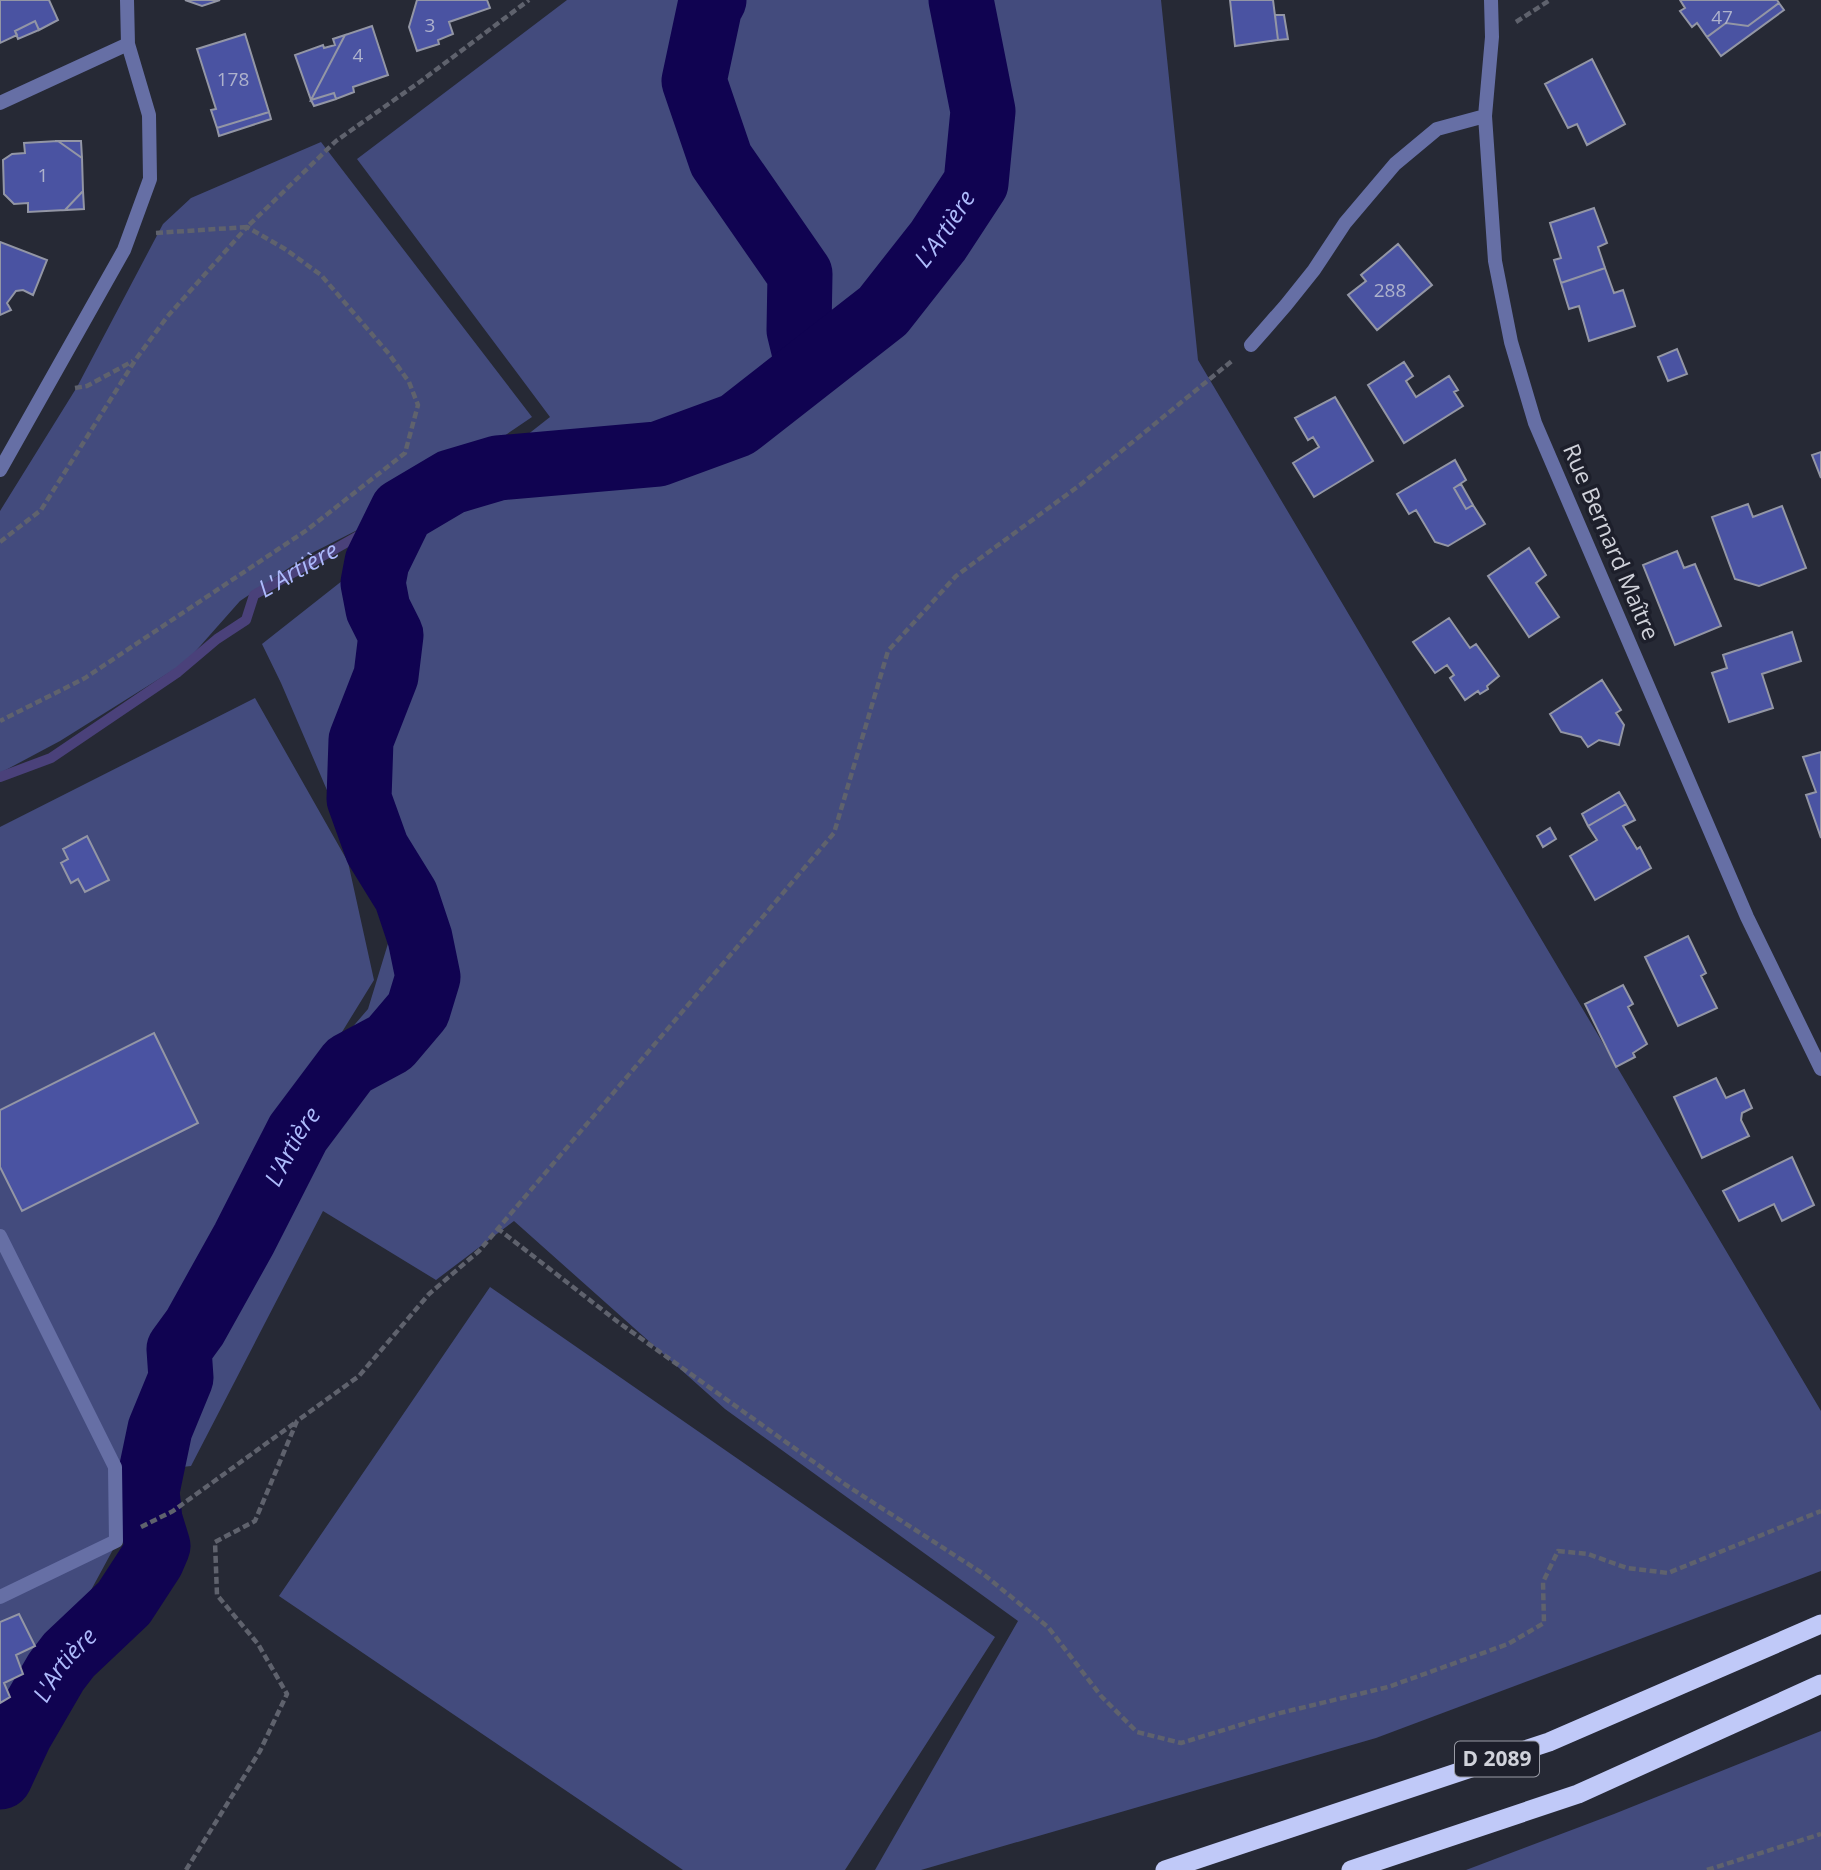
<svg xmlns="http://www.w3.org/2000/svg" width="1821" height="1870" font-family="'Open Sans',sans-serif">
<style>
.green{fill:#434b7d}
.lines{fill:none;stroke-linecap:round;stroke-linejoin:round}
.stream{stroke:#4a417a;stroke-width:10}
.river{stroke:#100351;stroke-width:65}
.building{fill:#4a53a2;stroke:#9396a5;stroke-width:2}
.path{stroke:#5f626d;stroke-width:4.5;stroke-dasharray:7 3.5;stroke-linecap:butt}
.service{stroke:#666fa5;stroke-width:14}
.minor{stroke:#666fa5;stroke-width:14}
.trunk{stroke:#c0c9f8;stroke-width:19}
.labels{text-anchor:middle;stroke-width:7;stroke-linejoin:round;paint-order:stroke}
.number-label{font-size:19px;fill:#aeb2cc}
.shield{fill:#1d1f2b;stroke:#9a9ca6;stroke-width:2}
.shield-label{font-size:21px;font-weight:bold;fill:#d0d2da}
.street-label{font-size:23px;fill:#d0d2da;stroke:#1d1f2b}
.water-label{font-size:24px;font-style:italic;fill:#adbafb;stroke:#1d1f2b}
</style>
<rect width="100%" height="100%" fill="#262935"/>
<path class="green" d="M 567,0 L 1161,0 L 1198,360 L 1821,1411 L 1821,1571 L 1376,1738 L 921,1870 L 875,1870 L 1018,1621 L 725,1409 L 514,1221 L 436,1280 L 323,1211 L 191,1466 L 140,1472 L 135,1509 L 77,1616 L 0,1732 L 0,827 L 255,698 L 348,862 L 374,980 L 326,1058 L 368,1009 L 390,937 L 281,683 L 262,644 L 550,417 L 357,159 Z
M 321,142 L 532,417 L 389,514 L 308,555 L 240,601 L 186,662 L 60,741 L 0,773 L 0,511 L 77,387 L 163,224 L 191,198 Z
M 490,1287 L 995,1637 L 845,1870 L 683,1870 L 279,1596 Z
M 1821,1731 L 1821,1870 L 1466,1870 L 1614,1814 Z"/>
<g class="lines">
<path class="stream" id="s1" d="M 0,777 L 51,758 L 178,672 L 217,639 L 246,620 L 254,595 L 402,511"/>
<g class="river">
<path d="M 714,0 L 710,6 L 694,81 L 721,160 L 800,274 L 799,330 L 808,367"/>
<path id="s2" d="M 0,1777 L 20,1734 L 56,1672 L 69,1655 L 124,1603 L 152,1560 L 158,1546 L 150,1520 L 147,1491 L 160,1429 L 181,1378 L 179,1349 L 195,1327 L 244,1239 L 298,1133 L 349,1065 L 390,1043 L 418,1010 L 428,977 L 420,938 L 406,896 L 377,849 L 359,799 L 361,740 L 386,676 L 391,635 L 378,609 L 373,583 L 377,562 L 402,511 L 451,482 L 498,468 L 658,454 L 737,425 L 883,311 L 938,241 L 976,183 L 983,111 L 961,0"/>
</g>
</g>
<path class="building" d="M 0,0 L 49,0 L 58,20 L 39,30 L 35,21 L 15,31 L 17,35 L 0,43 Z
M 185,0 L 220,0 L 202,6 Z
M 417,0 L 487,0 L 490,8 L 449,22 L 453,34 L 438,40 L 439,44 L 417,51 L 409,27 Z
M 1230,0 L 1273,0 L 1278,40 L 1235,46 Z
M 1680,0 L 1777,0 L 1779,3 L 1748,26 L 1726,23 L 1707,37 L 1697,23 L 1692,27 L 1680,11 L 1685,8 Z
M 1779,3 L 1784,10 L 1721,56 L 1707,37 L 1726,23 L 1748,26 Z
M 1275,15 L 1284,15 L 1288,39 L 1278,40 Z
M 35,21 L 39,30 L 18,39 L 15,31 Z
M 372,26 L 388,75 L 353,87 L 354,92 L 336,99 L 334,93 L 311,100 L 345,35 Z
M 245,34 L 269,112 L 217,128 L 211,110 L 216,109 L 197,49 Z
M 345,35 L 311,100 L 295,55 L 323,45 L 324,48 L 335,45 L 333,39 Z
M 1592,59 L 1625,124 L 1587,145 L 1577,124 L 1568,128 L 1545,84 Z
M 334,93 L 336,99 L 314,106 L 311,100 Z
M 269,112 L 271,119 L 219,136 L 217,128 Z
M 58,141 L 82,158 L 83,191 L 65,210 L 28,212 L 28,203 L 14,204 L 4,194 L 3,160 L 12,154 L 25,153 L 24,143 Z
M 58,141 L 81,141 L 82,158 Z
M 83,191 L 84,209 L 65,210 Z
M 1594,208 L 1607,243 L 1598,247 L 1605,268 L 1561,283 L 1554,260 L 1561,258 L 1550,223 Z
M 0,242 L 47,260 L 33,295 L 23,290 L 16,291 L 7,303 L 11,310 L 0,315 Z
M 1398,244 L 1432,285 L 1377,330 L 1348,295 L 1366,281 L 1361,275 Z
M 1605,268 L 1614,293 L 1623,290 L 1635,326 L 1589,341 L 1579,306 L 1569,309 L 1561,283 Z
M 1677,349 L 1687,374 L 1668,381 L 1658,357 Z
M 1404,362 L 1413,376 L 1406,381 L 1416,397 L 1449,376 L 1458,390 L 1454,392 L 1463,406 L 1404,443 L 1368,385 Z
M 1335,397 L 1373,461 L 1314,497 L 1293,463 L 1319,447 L 1313,437 L 1308,440 L 1295,418 Z
M 1821,452 L 1821,478 L 1812,455 Z
M 1455,460 L 1466,480 L 1454,488 L 1466,509 L 1473,505 L 1485,524 L 1448,546 L 1435,542 L 1416,510 L 1409,514 L 1397,494 Z
M 1461,484 L 1473,505 L 1466,509 L 1454,488 Z
M 1748,504 L 1753,517 L 1782,506 L 1806,568 L 1759,586 L 1735,579 L 1712,517 Z
M 1529,548 L 1546,575 L 1536,583 L 1559,617 L 1529,637 L 1488,576 Z
M 1677,551 L 1684,568 L 1695,564 L 1721,626 L 1675,645 L 1643,565 Z
M 1449,618 L 1470,648 L 1476,644 L 1499,676 L 1487,686 L 1488,689 L 1480,694 L 1478,691 L 1465,700 L 1450,678 L 1454,675 L 1447,665 L 1435,673 L 1413,642 Z
M 1792,632 L 1801,661 L 1762,674 L 1773,708 L 1729,722 L 1712,673 L 1727,668 L 1723,655 Z
M 1602,680 L 1621,710 L 1616,713 L 1624,725 L 1619,745 L 1599,740 L 1588,747 L 1581,737 L 1561,732 L 1550,714 Z
M 1821,752 L 1821,838 L 1806,795 L 1816,792 L 1803,757 Z
M 1619,792 L 1626,804 L 1588,826 L 1582,814 Z
M 1626,804 L 1635,820 L 1623,826 L 1637,849 L 1640,847 L 1651,868 L 1595,900 L 1570,856 L 1597,840 L 1588,826 Z
M 1550,828 L 1556,839 L 1543,847 L 1537,836 Z
M 87,836 L 109,880 L 85,892 L 78,879 L 71,883 L 61,863 L 68,859 L 63,849 Z
M 1688,936 L 1706,973 L 1701,976 L 1717,1008 L 1678,1026 L 1645,957 Z
M 1623,985 L 1633,1004 L 1628,1007 L 1647,1044 L 1633,1053 L 1635,1057 L 1616,1067 L 1585,1004 Z
M 154,1033 L 198,1123 L 22,1211 L 0,1167 L 0,1110 Z
M 1716,1078 L 1726,1098 L 1744,1090 L 1752,1108 L 1742,1113 L 1741,1120 L 1749,1136 L 1702,1158 L 1674,1097 Z
M 1792,1157 L 1814,1205 L 1782,1221 L 1774,1204 L 1739,1221 L 1723,1191 Z
M 19,1614 L 35,1646 L 16,1655 L 23,1674 L 4,1683 L 10,1697 L 0,1703 L 0,1622 Z"/>
<g class="lines">
<path class="path" d="M 1516,22 L 1550,0
M 156,233 L 247,227 L 336,141 L 421,81 L 529,0
M 75,388 L 87,386 L 133,361
M 0,542 L 41,510 L 136,359 L 167,317 L 247,227 L 285,249 L 321,275 L 389,354 L 409,382 L 418,405 L 405,453 L 307,530 L 85,678 L 0,721
M 497,1228 L 618,1322 L 846,1485 L 982,1573 L 1048,1627 L 1101,1696 L 1137,1732 L 1181,1743 L 1276,1714 L 1388,1687 L 1508,1644 L 1544,1623 L 1543,1582 L 1558,1551 L 1588,1554 L 1627,1568 L 1668,1573 L 1821,1511
M 141,1527 L 173,1511 L 296,1422
M 186,1870 L 260,1751 L 287,1694 L 258,1644 L 217,1595 L 215,1542 L 255,1521 L 297,1421 L 359,1376 L 429,1294 L 479,1251 L 834,833 L 888,651 L 956,576 L 1080,485 L 1233,360
M 1707,1870 L 1821,1834"/>
<path class="service" d="M 0,1236 L 115,1467 L 116,1541 L 0,1597"/>
<path class="minor" d="M 1491,0 L 1492,37 L 1485,116 L 1495,261 L 1511,342 L 1535,423 L 1747,917 L 1821,1069
M 0,103 L 128,44
M 1251,345 L 1286,305 L 1314,270 L 1345,223 L 1395,164 L 1437,129 L 1485,116
M 0,470 L 124,250 L 150,179 L 149,115 L 128,44 L 127,0"/>
<path class="trunk" d="M 1165,1870 L 1549,1742 L 1821,1624
M 1351,1870 L 1578,1794 L 1821,1684"/>
</g>
<g class="labels">
<g class="number-label">
<text x="1722" y="24">47</text>
<text x="430" y="32">3</text>
<text x="358" y="62">4</text>
<text x="233" y="86">178</text>
<text x="43" y="182">1</text>
<text x="1390" y="297">288</text>
</g>
<rect class="shield" x="1455" y="1741.5" width="84" height="35" rx="5"/>
<g class="shield-label">
<text x="1497" y="1766">D 2089</text>
</g>
<g class="street-label">
<text transform="translate(1611 542) rotate(67)" y="8">Rue Bernard Maître</text>
</g>
<g class="water-label">
<text dy="8" stroke="none"><textPath href="#s2" startOffset="2077">L'Artière</textPath></text>
<text dy="8" stroke="none"><textPath href="#s1" startOffset="371">L'Artière</textPath></text>
<text dy="8" stroke="none"><textPath href="#s2" startOffset="719">L'Artière</textPath></text>
<text dy="8" stroke="none"><textPath href="#s2" startOffset="130">L'Artière</textPath></text>
</g>
</g>
</svg>
